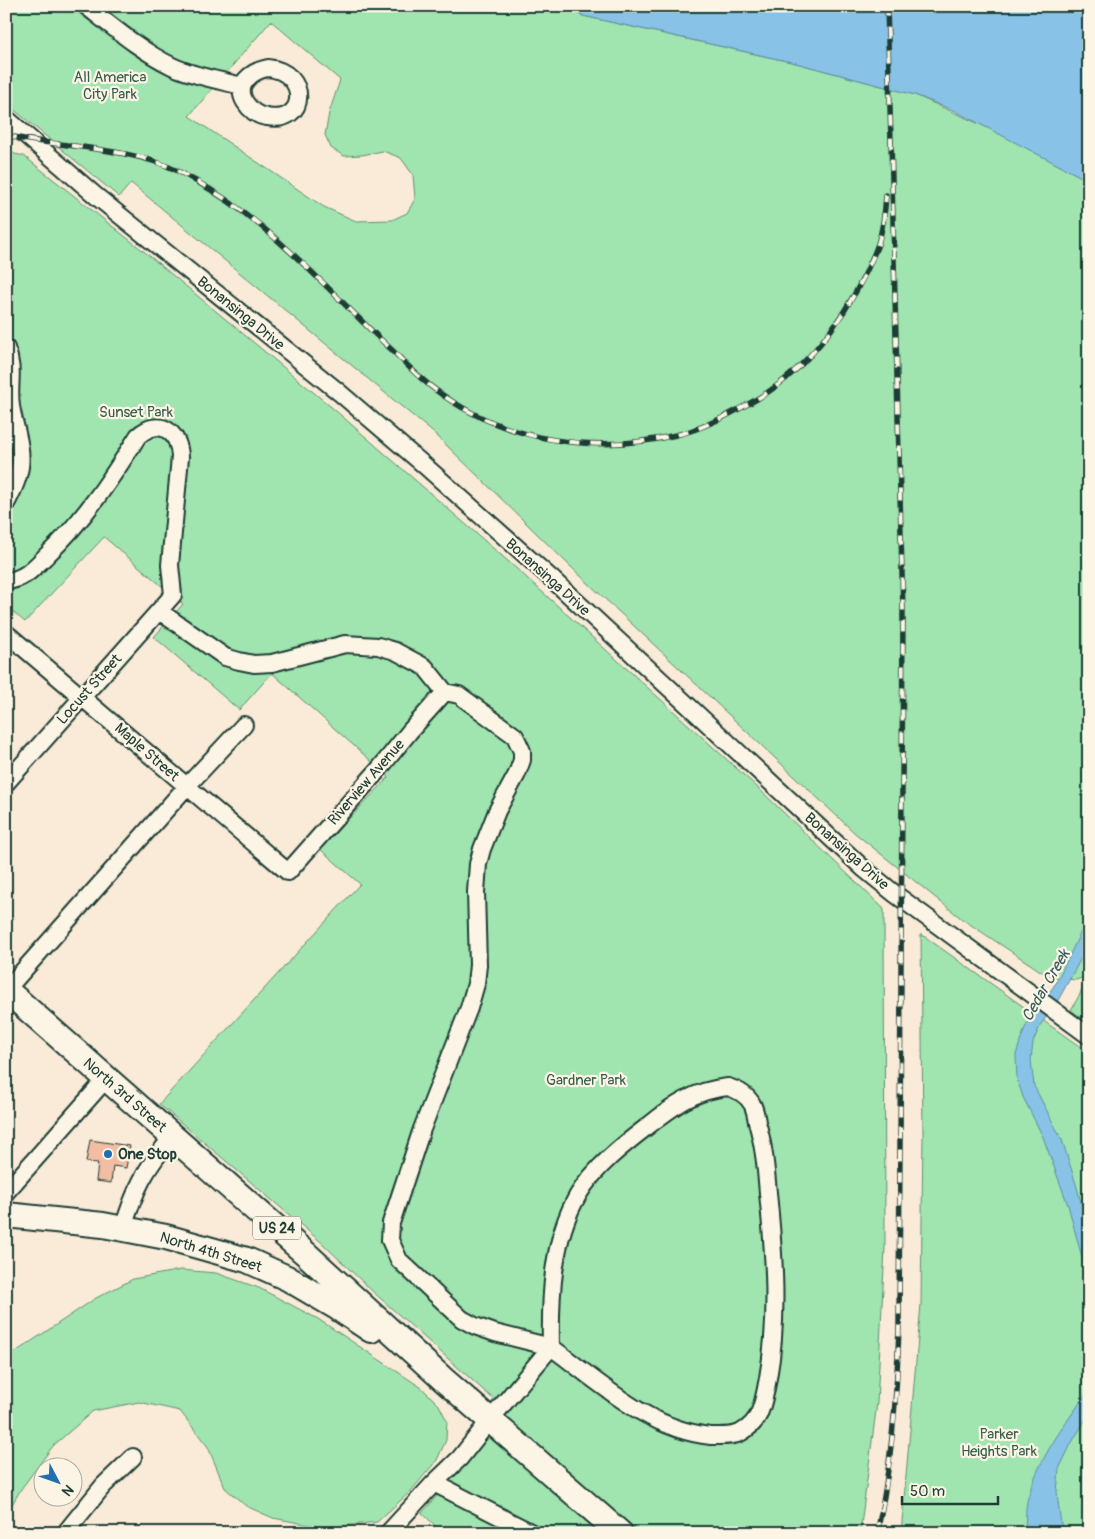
<svg xmlns="http://www.w3.org/2000/svg" width="1095" height="1539" font-family="Pangolin,sans-serif">
<style>
.green{fill:#a0e4af;stroke:#609072;fill-rule:evenodd}
.water{fill:#88c2e7;stroke:#5e8d9f}
.building{fill:#f1bda3;stroke:#1f3d34}
.lines{fill:none;stroke-linecap:round;stroke-linejoin:round}
.minor-casing{stroke:#1f3d34;stroke-width:20}
.highway-casing{stroke:#1f3d34;stroke-width:28}
.minor{stroke:#fcf5e5;stroke-width:16}
.highway{stroke:#fcf5e5;stroke-width:24}
.rail-casing{stroke:#1f3d34;stroke-width:5.5}
.rail{stroke:#fcf5e5;stroke-width:4;stroke-dasharray:11;stroke-linecap:butt}
.poi-dot{fill:#1f6fb2;stroke:#fcf5e5;stroke-width:2}
.labels{text-anchor:middle;stroke-width:4.5;stroke-linejoin:round;paint-order:stroke}
.shield{fill:#fcf5e5;stroke:#617469;stroke-width:1}
.shield-label{font-size:14px;font-weight:bold;fill:#1f3d34}
.park-label{font-size:15px;fill:#395e4d;stroke:#fcf5e5}
.street-label{font-size:15px;fill:#1f3d34;stroke:#fcf5e5}
.poi-label{font-size:15px;font-weight:bold;fill:#1f3d34;stroke:#fcf5e5;text-anchor:start}
.water-label{font-size:16px;font-style:italic;fill:#395e61;stroke:#fcf5e5}
</style>
<rect width="100%" height="100%" fill="#faead8"/>
<filter id="ink" filterUnits="userSpaceOnUse"><feTurbulence type="fractalNoise" baseFrequency=".02" numOctaves="2"/><feDisplacementMap in="SourceGraphic" scale="10" xChannelSelector="R" yChannelSelector="G"/><feConvolveMatrix kernelMatrix="1 2 1 2 8 2 1 2 1" color-interpolation-filters="sRGB"/></filter>
<g filter="url(#ink)">
<path class="green" d="M 6,6 L 559,6 L 583,16 L 796,63 L 915,95 L 995,131 L 1089,181 L 1089,1023 L 1071,1010 L 1080,994 L 1087,976 L 1076,980 L 1057,978 L 1042,972 L 962,919 L 856,834 L 570,566 L 436,435 L 131,183 L 119,197 L 6,103 ZM 271,21 L 340,80 L 329,113 L 325,135 L 331,148 L 344,156 L 362,155 L 383,151 L 401,158 L 413,175 L 415,199 L 407,213 L 392,220 L 356,221 L 324,207 L 189,116 Z
M 6,152 L 24,156 L 146,253 L 336,411 L 517,569 L 756,786 L 884,909 L 885,1248 L 877,1403 L 860,1533 L 443,1533 L 422,1513 L 509,1413 L 371,1290 L 321,1242 L 159,1104 L 360,884 L 320,849 L 389,777 L 272,673 L 239,710 L 154,637 L 183,604 L 104,537 L 25,622 L 6,606 Z
M 921,934 L 1089,1053 L 1089,1533 L 901,1533 L 921,1304 L 923,1133 Z
M 181,1270 L 216,1273 L 259,1288 L 318,1319 L 422,1388 L 439,1405 L 447,1421 L 446,1440 L 437,1460 L 411,1491 L 377,1522 L 326,1528 L 273,1518 L 246,1506 L 225,1488 L 208,1447 L 180,1411 L 139,1402 L 93,1411 L 53,1446 L 21,1489 L 6,1515 L 6,1360 L 11,1355 L 96,1298 L 133,1279 Z"/>
<path class="water" d="M 561,6 L 1089,6 L 1089,181 L 955,111 L 915,95 L 796,63 L 583,16 Z
M 1089,915 L 1089,944 L 1056,1004 L 1041,1024 L 1033,1042 L 1031,1060 L 1034,1086 L 1062,1140 L 1076,1184 L 1089,1231 L 1089,1284 L 1068,1205 L 1043,1137 L 1023,1097 L 1017,1079 L 1016,1055 L 1020,1042 L 1026,1025 L 1056,983 Z
M 1089,1390 L 1089,1414 L 1071,1444 L 1059,1469 L 1057,1492 L 1059,1510 L 1061,1524 L 1066,1533 L 1027,1533 L 1025,1529 C 1026,1519 1025,1507 1028,1498 C 1038,1458 1066,1423 1089,1390 Z"/>
<path class="building" d="M 90,1140 L 130,1146 L 126,1168 L 113,1166 L 111,1183 L 96,1181 L 98,1163 L 86,1162 Z"/>
<g class="lines">
<g class="minor-casing">
<path id="minor" d="M 86,6 C 113,27 141,51 172,66 C 193,76 219,80 242,86
M 268,68 C 309,72 308,125 267,117 C 258,116 250,110 245,102 C 234,84 252,71 268,68 Z
M 6,118 L 96,196 L 340,393 L 424,465 L 552,579 L 863,868 L 895,894 L 1089,1036
M 6,348 C 15,370 8,384 11,406 C 14,426 23,447 20,467 C 18,480 12,492 6,504
M 6,581 C 24,580 35,567 47,555 C 84,520 111,479 138,436 C 159,417 179,431 180,457 L 170,565 L 173,595 L 6,783
M 159,611 L 225,657 L 239,661 L 254,664 L 272,663 L 345,644 L 378,646 L 395,651 L 425,667 L 445,692 L 459,695 L 515,736 L 522,751 L 522,760 L 517,774 L 497,811 L 482,849 L 478,864 L 476,892 L 478,965 L 476,984 L 469,1008 L 422,1129 L 391,1223 L 390,1240 L 399,1260 L 462,1319 L 475,1326 L 495,1333 L 551,1347 L 490,1420 L 460,1458 L 434,1483 L 388,1533
M 6,633 L 288,872 L 380,768 L 410,731 L 445,692
M 6,990 L 187,786 L 244,725
M 728,1087 C 738,1090 747,1095 752,1104 C 755,1109 756,1116 757,1122 C 764,1146 766,1169 768,1193 C 774,1254 779,1317 768,1378 C 766,1389 764,1401 760,1411 C 757,1420 749,1428 740,1433 C 731,1437 721,1436 711,1436 C 649,1430 599,1382 551,1347 C 550,1297 552,1240 578,1195 C 594,1168 623,1145 648,1126 C 673,1106 695,1090 728,1087 Z
M 6,1192 L 106,1079
M 123,1229 C 134,1191 146,1166 173,1137
M 434,1483 L 532,1533
M 65,1533 L 103,1486 L 133,1457"/>
</g>
<g class="highway-casing">
<path id="highway" d="M 6,990 L 305,1253 L 445,1381 L 620,1533
M 6,1215 L 103,1225 L 166,1237 L 247,1260 L 287,1278 L 338,1308 L 371,1330"/>
</g>
<use href="#minor" class="minor"/>
<use href="#highway" class="highway"/>
<g class="rail-casing">
<path id="rail" d="M 6,135 C 26,141 47,142 67,145 C 97,149 130,153 159,163 C 171,167 184,174 194,180 C 271,222 329,292 392,350 C 405,363 418,377 433,388 C 502,441 592,455 676,435 C 704,429 732,413 757,399 C 812,367 856,303 878,244 C 883,228 885,211 886,195
M 877,1533 C 892,1465 897,1395 899,1326 L 903,612 L 891,141 L 887,6"/>
</g>
<use href="#rail" class="rail"/>
</g>
</g>
<circle class="poi-dot" cx="108" cy="1154" r="5"/>
<g class="labels">
<rect class="shield" x="253" y="1216.5" width="48" height="23" rx="4"/>
<g class="shield-label">
<text x="277" y="1233">US 24</text>
</g>
<g class="park-label">
<text x="110" y="82">All America<tspan x="110" dy="17">City Park</tspan></text>
<text x="136" y="417">Sunset Park</text>
<text x="586" y="1085">Gardner Park</text>
<text x="999" y="1439">Parker<tspan x="999" dy="17">Heights Park</tspan></text>
</g>
<g class="street-label">
<text transform="translate(241 313) rotate(39)" y="5">Bonansinga Drive</text>
<text transform="translate(548 577) rotate(42)" y="5">Bonansinga Drive</text>
<text transform="translate(89 689) rotate(-48)" y="5">Locust Street</text>
<text transform="translate(147 752) rotate(41)" y="5">Maple Street</text>
<text transform="translate(366 782) rotate(-49)" y="5">Riverview Avenue</text>
<text transform="translate(847 851) rotate(42)" y="5">Bonansinga Drive</text>
<text transform="translate(125 1095) rotate(41)" y="5">North 3rd Street</text>
<text transform="translate(211 1252) rotate(17)" y="5">North 4th Street</text>
</g>
<g class="poi-label">
<text x="118" y="1159">One Stop</text>
</g>
<g class="water-label">
<text transform="translate(1045 985) rotate(-60)" y="6">Cedar Creek</text>
</g>
</g>
<rect width="1095" height="1539" fill="none" stroke="#fcf5e5" stroke-width="25"/>
<rect x="12" y="12" width="1070" height="1514" fill="none" stroke="#1f3d34" stroke-width="2" filter="url(#ink)"/>
<g transform="translate(58 1482) rotate(131)"><circle r="24" fill="#fcf5e5" stroke="#a4ab9e"/>
<path d="M0-4L9 19L0 12L-9 19Z" fill="#1f6fb2"/>
<text y="-8" font-size="14" font-weight="bold" text-anchor="middle" fill="#1f3d34">N</text>
</g>
<path d="M902 1496v8h96v-8" fill="none" stroke="#1f3d34" stroke-width="2.5"/>
<text x="910" y="1496" font-size="15" fill="#1f3d34" stroke="#fcf5e5" stroke-width="4" paint-order="stroke">50 m</text>
</svg>
